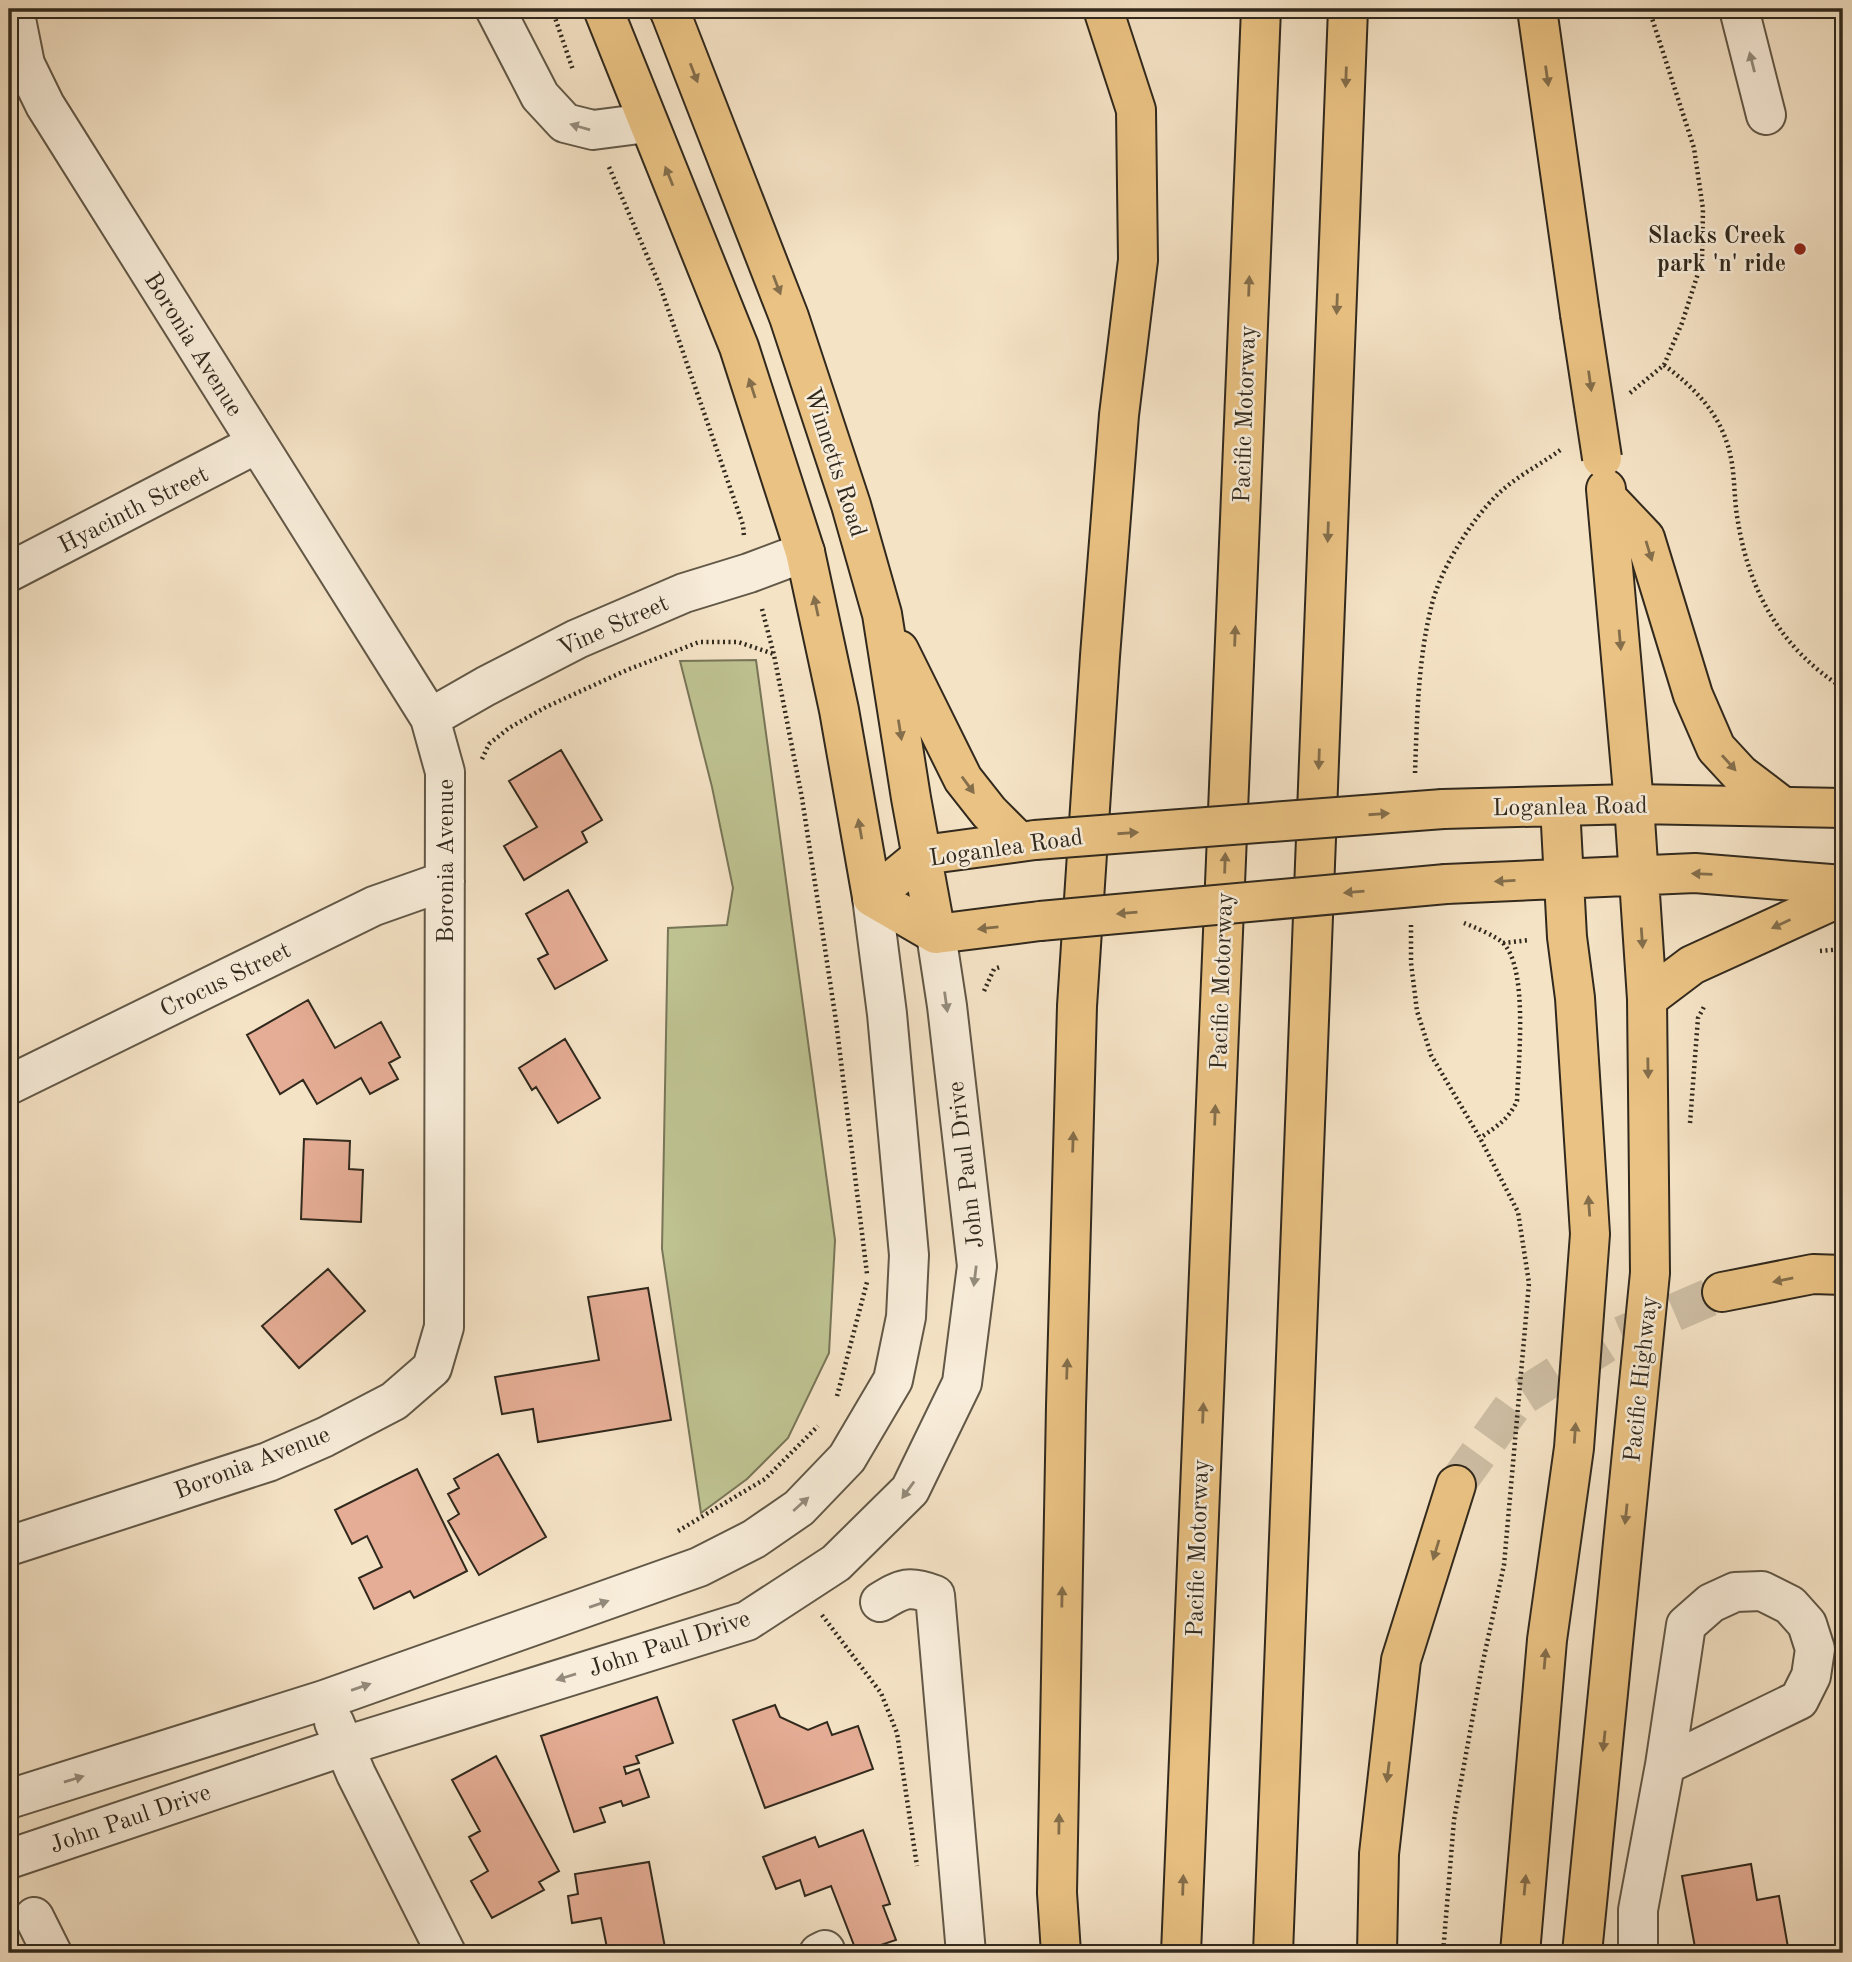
<svg xmlns="http://www.w3.org/2000/svg" width="1852" height="1962" font-family="'Old Standard TT',serif">
<style>
.green{fill:#bfc392;stroke:#787658;stroke-width:2}
.building{fill:#e5ad95;stroke:#31291d;stroke-width:2}
.lines{fill:none;stroke-linecap:round;stroke-linejoin:round}
.highway-tunnel{stroke:#cebea4;stroke-width:38;stroke-dasharray:38 19;stroke-linecap:butt}
.minor-casing{stroke:#625847;stroke-width:42}
.major-casing{stroke:#31291d;stroke-width:42}
.highway-casing{stroke:#31291d;stroke-width:42}
.path{stroke:#31291d;stroke-width:4.5;stroke-dasharray:2 3.5;stroke-linecap:butt}
.minor{stroke:#f8edda;stroke-width:38}
.major{stroke:#eac283;stroke-width:38}
.highway{stroke:#eac283;stroke-width:38}
.major-bridge-casing{stroke:#31291d;stroke-width:42;stroke-linecap:butt}
.highway-bridge-casing{stroke:#31291d;stroke-width:42;stroke-linecap:butt}
.major-bridge{stroke:#eac283;stroke-width:38}
.highway-bridge{stroke:#eac283;stroke-width:38}
.oneway{fill:#948b7c}
.oneway2{fill:#846e4b}
.poi-dot{fill:#8f2418;stroke:#f8edda;stroke-width:2.5}
.labels{text-anchor:middle;stroke-width:5;stroke-linejoin:round;paint-order:stroke}
.poi-label{font-size:24px;font-weight:bold;fill:#31291d;stroke:#f8edda;text-anchor:end}
.street-label{font-size:24px;fill:#31291d;stroke:#f8edda}
</style>
<rect width="100%" height="100%" fill="#f5e3c6"/>
<filter id="stains"><feTurbulence type="fractalNoise" baseFrequency=".00286" numOctaves="4"/><feColorMatrix values="0 0 0 0 .2 0 0 0 0 .09 0 0 0 0 .02 0 0 0 .5 -.17"/></filter>
<radialGradient id="worn" r=".72"><stop offset=".6" stop-color="#630" stop-opacity="0"/><stop offset="1" stop-color="#630" stop-opacity=".3"/></radialGradient>
<path class="green" d="M 756,660 L 835,1240 L 829,1353 L 788,1438 L 747,1479 L 701,1513 L 662,1249 L 668,928 L 727,925 L 733,888 L 712,787 L 680,661 Z"/>
<path class="building" d="M 561,750 L 602,820 L 582,832 L 587,842 L 524,880 L 504,846 L 537,827 L 509,781 Z
M 568,890 L 607,960 L 555,989 L 538,959 L 548,954 L 526,914 Z
M 308,1000 L 335,1048 L 381,1022 L 400,1057 L 389,1063 L 398,1079 L 370,1094 L 361,1078 L 317,1104 L 303,1080 L 280,1094 L 247,1035 Z
M 565,1039 L 600,1098 L 558,1123 L 536,1087 L 532,1090 L 519,1068 Z
M 304,1139 L 350,1141 L 349,1169 L 363,1170 L 361,1222 L 301,1219 Z
M 328,1269 L 365,1311 L 299,1368 L 262,1326 Z
M 648,1288 L 671,1420 L 538,1442 L 533,1409 L 502,1414 L 495,1377 L 599,1360 L 588,1297 Z
M 498,1454 L 546,1537 L 479,1575 L 448,1521 L 459,1514 L 448,1494 L 459,1488 L 454,1479 Z
M 417,1469 L 467,1571 L 414,1598 L 410,1591 L 374,1609 L 359,1578 L 382,1567 L 367,1536 L 352,1544 L 335,1510 Z
M 657,1697 L 673,1743 L 636,1756 L 639,1763 L 624,1767 L 626,1774 L 639,1769 L 649,1797 L 623,1806 L 621,1801 L 600,1808 L 605,1822 L 574,1832 L 541,1736 Z
M 775,1705 L 780,1717 L 808,1730 L 827,1722 L 832,1735 L 858,1726 L 873,1769 L 765,1808 L 733,1720 Z
M 496,1756 L 559,1871 L 539,1882 L 544,1890 L 492,1918 L 471,1881 L 488,1871 L 469,1837 L 480,1831 L 452,1780 Z
M 863,1830 L 890,1904 L 883,1906 L 896,1940 L 857,1953 L 831,1886 L 805,1896 L 800,1880 L 776,1889 L 763,1857 L 815,1837 L 819,1847 Z
M 649,1862 L 666,1953 L 608,1953 L 601,1918 L 572,1923 L 568,1896 L 578,1894 L 575,1874 Z
M 1751,1864 L 1757,1900 L 1779,1896 L 1789,1953 L 1696,1953 L 1682,1876 Z"/>
<g class="lines">
<path class="highway-tunnel" d="M 1456,1485 L 1517,1400 L 1615,1338 L 1722,1292"/>
<g class="minor-casing">
<path id="minor" d="M 495,9 L 540,96 L 565,123 L 593,130 L 647,123
M 1739,9 L 1766,115
M 9,572 L 256,444
M 430,718 L 486,686 L 577,639 L 684,593 L 749,573 L 805,552
M 9,1085 L 374,906 L 445,881
M 9,1546 L 268,1462 L 325,1437 L 394,1401 L 432,1368 L 444,1327 L 445,772 L 430,718 L 45,105 L 25,64 L 14,9
M 880,1602 C 903,1588 909,1585 935,1595 L 966,1953
M 334,1722 L 356,1774 L 446,1953
M 9,1799 L 324,1700 L 699,1567 L 754,1539 L 799,1508 L 847,1458 L 893,1380 L 906,1317 L 909,1255 L 887,1014 L 872,897
M 9,1859 L 345,1746 L 747,1621 L 836,1563 L 910,1490 L 962,1383 L 977,1266 L 947,1006 L 936,934
M 34,1917 L 52,1953
M 819,1953 L 825,1950
M 1638,1953 L 1638,1910 L 1665,1765 L 1686,1625 L 1711,1603 L 1735,1592 L 1762,1591 L 1790,1605 L 1807,1624 L 1815,1649 L 1811,1676 L 1799,1700 L 1665,1765"/>
</g>
<g class="major-casing">
<path id="major" d="M 603,9 L 739,347 L 805,552 L 839,710 L 872,897
M 669,9 L 789,317 L 851,505 L 882,614 L 911,798 L 936,934
M 899,650 L 963,779 L 989,812 L 1019,842
M 1443,809 L 1634,804 L 1843,808
M 1446,884 L 1695,873 L 1843,885
M 872,897 L 936,934 L 1040,921
M 872,897 L 923,855 L 1035,840
M 1647,999 L 1692,965 L 1843,896
M 1520,1953 L 1547,1640 L 1574,1448 L 1590,1234 L 1575,998 L 1567,937 L 1560,806
M 1582,1953 L 1650,1273 L 1647,999 L 1634,804"/>
</g>
<g class="highway-casing">
<path id="highway" d="M 1537,9 L 1580,314
M 669,10 L 669,9
M 1606,489 L 1634,804
M 1608,499 L 1645,538 L 1693,695 L 1716,748 L 1740,774 L 1782,806
M 1722,1292 L 1813,1274 L 1843,1275
M 1061,1953 L 1057,1893 L 1066,1406 L 1077,1006 L 1100,656 L 1119,415 L 1138,260 L 1136,110 L 1103,9
M 1181,1953 L 1261,9
M 1273,1953 L 1348,9
M 1377,1953 L 1379,1854 L 1401,1660 L 1456,1485"/>
</g>
<path class="path" d="M 552,9 L 573,70
M 609,167 L 660,286 L 743,525 L 744,536
M 1664,365 C 1692,386 1716,409 1727,443 C 1736,469 1733,496 1738,522 C 1750,594 1782,649 1843,688
M 1630,393 L 1664,365 L 1682,323 L 1702,261 L 1703,209 L 1694,148 L 1649,9
M 762,609 L 774,655 L 802,798 L 836,1021 L 867,1274
M 482,759 L 489,744 L 509,728 L 546,707 L 627,670 L 699,642 L 738,642 L 774,654
M 1415,773 C 1417,718 1418,661 1431,608 C 1439,571 1471,520 1498,494 C 1518,475 1542,464 1563,448
M 1464,923 C 1474,927 1496,936 1503,943 C 1529,969 1518,1064 1517,1101 C 1509,1119 1496,1127 1480,1138
M 1411,925 L 1411,963 L 1417,1011 L 1431,1055 L 1480,1138 L 1518,1212 L 1529,1283 L 1504,1565 L 1482,1666 L 1454,1820 L 1443,1953
M 1503,943 L 1530,940
M 1820,951 L 1843,949
M 984,991 L 994,969 L 1000,967
M 1690,1123 L 1698,1018 L 1705,1005
M 837,1396 L 867,1282
M 678,1531 L 765,1479 L 818,1426
M 822,1615 L 881,1693 L 897,1733 L 917,1866"/>
<use href="#minor" class="minor"/>
<use href="#major" class="major"/>
<use href="#highway" class="highway"/>
<g class="major-bridge-casing">
<path id="major-bridge" d="M 1035,840 L 1443,809
M 1040,921 L 1446,884"/>
</g>
<g class="highway-bridge-casing">
<path id="highway-bridge" d="M 1580,314 L 1602,458"/>
</g>
<use href="#major-bridge" class="major-bridge"/>
<use href="#highway-bridge" class="highway-bridge"/>
</g>
<defs><path id="oneway-solid" d="M-6-.8H1V-3.2L6.5 0L1 3.2V.8H-6Z" transform="scale(1.75)"/></defs>
<g class="oneway">
<use href="#oneway-solid" transform="translate(1752 62) rotate(-104)"/>
<use href="#oneway-solid" transform="translate(580 127) rotate(-164)"/>
<use href="#oneway-solid" transform="translate(946 1002) rotate(82)"/>
<use href="#oneway-solid" transform="translate(975 1276) rotate(97)"/>
<use href="#oneway-solid" transform="translate(908 1490) rotate(126)"/>
<use href="#oneway-solid" transform="translate(801 1504) rotate(-42)"/>
<use href="#oneway-solid" transform="translate(599 1604) rotate(-19)"/>
<use href="#oneway-solid" transform="translate(566 1677) rotate(163)"/>
<use href="#oneway-solid" transform="translate(361 1687) rotate(-19)"/>
<use href="#oneway-solid" transform="translate(74 1779) rotate(-17)"/>
</g>
<g class="oneway2">
<use href="#oneway-solid" transform="translate(694 73) rotate(69)"/>
<use href="#oneway-solid" transform="translate(1547 76) rotate(82)"/>
<use href="#oneway-solid" transform="translate(1346 77) rotate(92)"/>
<use href="#oneway-solid" transform="translate(669 176) rotate(-112)"/>
<use href="#oneway-solid" transform="translate(777 285) rotate(69)"/>
<use href="#oneway-solid" transform="translate(1249 286) rotate(-88)"/>
<use href="#oneway-solid" transform="translate(1337 304) rotate(92)"/>
<use href="#oneway-solid" transform="translate(1590 381) rotate(82)"/>
<use href="#oneway-solid" transform="translate(752 388) rotate(-108)"/>
<use href="#oneway-solid" transform="translate(1328 532) rotate(92)"/>
<use href="#oneway-solid" transform="translate(1649 551) rotate(73)"/>
<use href="#oneway-solid" transform="translate(816 606) rotate(-102)"/>
<use href="#oneway-solid" transform="translate(1235 636) rotate(-88)"/>
<use href="#oneway-solid" transform="translate(1620 640) rotate(85)"/>
<use href="#oneway-solid" transform="translate(900 730) rotate(81)"/>
<use href="#oneway-solid" transform="translate(1319 759) rotate(92)"/>
<use href="#oneway-solid" transform="translate(1729 763) rotate(48)"/>
<use href="#oneway-solid" transform="translate(968 785) rotate(54)"/>
<use href="#oneway-solid" transform="translate(1379 814) rotate(-4)"/>
<use href="#oneway-solid" transform="translate(860 829) rotate(-100)"/>
<use href="#oneway-solid" transform="translate(1128 833) rotate(-4)"/>
<use href="#oneway-solid" transform="translate(1225 863) rotate(-88)"/>
<use href="#oneway-solid" transform="translate(1702 874) rotate(-178)"/>
<use href="#oneway-solid" transform="translate(1505 881) rotate(177)"/>
<use href="#oneway-solid" transform="translate(1354 892) rotate(175)"/>
<use href="#oneway-solid" transform="translate(1127 913) rotate(175)"/>
<use href="#oneway-solid" transform="translate(1781 924) rotate(155)"/>
<use href="#oneway-solid" transform="translate(988 928) rotate(174)"/>
<use href="#oneway-solid" transform="translate(1642 938) rotate(86)"/>
<use href="#oneway-solid" transform="translate(1648 1068) rotate(89)"/>
<use href="#oneway-solid" transform="translate(1215 1115) rotate(-88)"/>
<use href="#oneway-solid" transform="translate(1073 1142) rotate(-88)"/>
<use href="#oneway-solid" transform="translate(1589 1206) rotate(-94)"/>
<use href="#oneway-solid" transform="translate(1783 1280) rotate(168)"/>
<use href="#oneway-solid" transform="translate(1067 1369) rotate(-88)"/>
<use href="#oneway-solid" transform="translate(1203 1413) rotate(-88)"/>
<use href="#oneway-solid" transform="translate(1575 1433) rotate(-86)"/>
<use href="#oneway-solid" transform="translate(1626 1514) rotate(96)"/>
<use href="#oneway-solid" transform="translate(1436 1550) rotate(107)"/>
<use href="#oneway-solid" transform="translate(1062 1597) rotate(-89)"/>
<use href="#oneway-solid" transform="translate(1545 1659) rotate(-85)"/>
<use href="#oneway-solid" transform="translate(1604 1741) rotate(96)"/>
<use href="#oneway-solid" transform="translate(1388 1772) rotate(97)"/>
<use href="#oneway-solid" transform="translate(1059 1824) rotate(-89)"/>
<use href="#oneway-solid" transform="translate(1183 1885) rotate(-88)"/>
<use href="#oneway-solid" transform="translate(1525 1885) rotate(-85)"/>
</g>
<circle class="poi-dot" cx="1800" cy="249" r="7"/>
<g class="labels">
<g class="poi-label">
<text x="1786" y="243">Slacks Creek<tspan x="1786" dy="28">park 'n' ride</tspan></text>
</g>
<g class="street-label">
<text transform="translate(194 344) rotate(58)" y="8">Boronia Avenue</text>
<text transform="translate(1244 414) rotate(-88)" y="8">Pacific Motorway</text>
<text transform="translate(836 462) rotate(72)" y="8">Winnetts Road</text>
<text transform="translate(133 509) rotate(-27)" y="8">Hyacinth Street</text>
<text transform="translate(613 625) rotate(-24)" y="8">Vine Street</text>
<text transform="translate(1570 806) rotate(-1)" y="8">Loganlea Road</text>
<text transform="translate(1006 847) rotate(-8)" y="8">Loganlea Road</text>
<text transform="translate(445 861) rotate(-90)" y="8">Boronia Avenue</text>
<text transform="translate(225 979) rotate(-26)" y="8">Crocus Street</text>
<text transform="translate(1221 981) rotate(-88)" y="8">Pacific Motorway</text>
<text transform="translate(965 1165) rotate(-97)" y="8">John Paul Drive</text>
<text transform="translate(1640 1379) rotate(-84)" y="8">Pacific Highway</text>
<text transform="translate(252 1462) rotate(-21)" y="8">Boronia Avenue</text>
<text transform="translate(1197 1548) rotate(-88)" y="8">Pacific Motorway</text>
<text transform="translate(669 1643) rotate(-18)" y="8">John Paul Drive</text>
<text transform="translate(130 1818) rotate(-19)" y="8">John Paul Drive</text>
</g>
</g>
<rect width="1852" height="1962" fill="none" stroke="#f5e3c6" stroke-width="35"/>
<rect x="10" y="10" width="1831" height="1941" fill="none" stroke="#31291d" stroke-width="3.5"/>
<rect x="18" y="18" width="1817" height="1927" fill="none" stroke="#31291d" stroke-width="2"/>
<rect width="100%" height="100%" filter="url(#stains)"/>
<rect width="100%" height="100%" fill="url(#worn)"/>
</svg>
